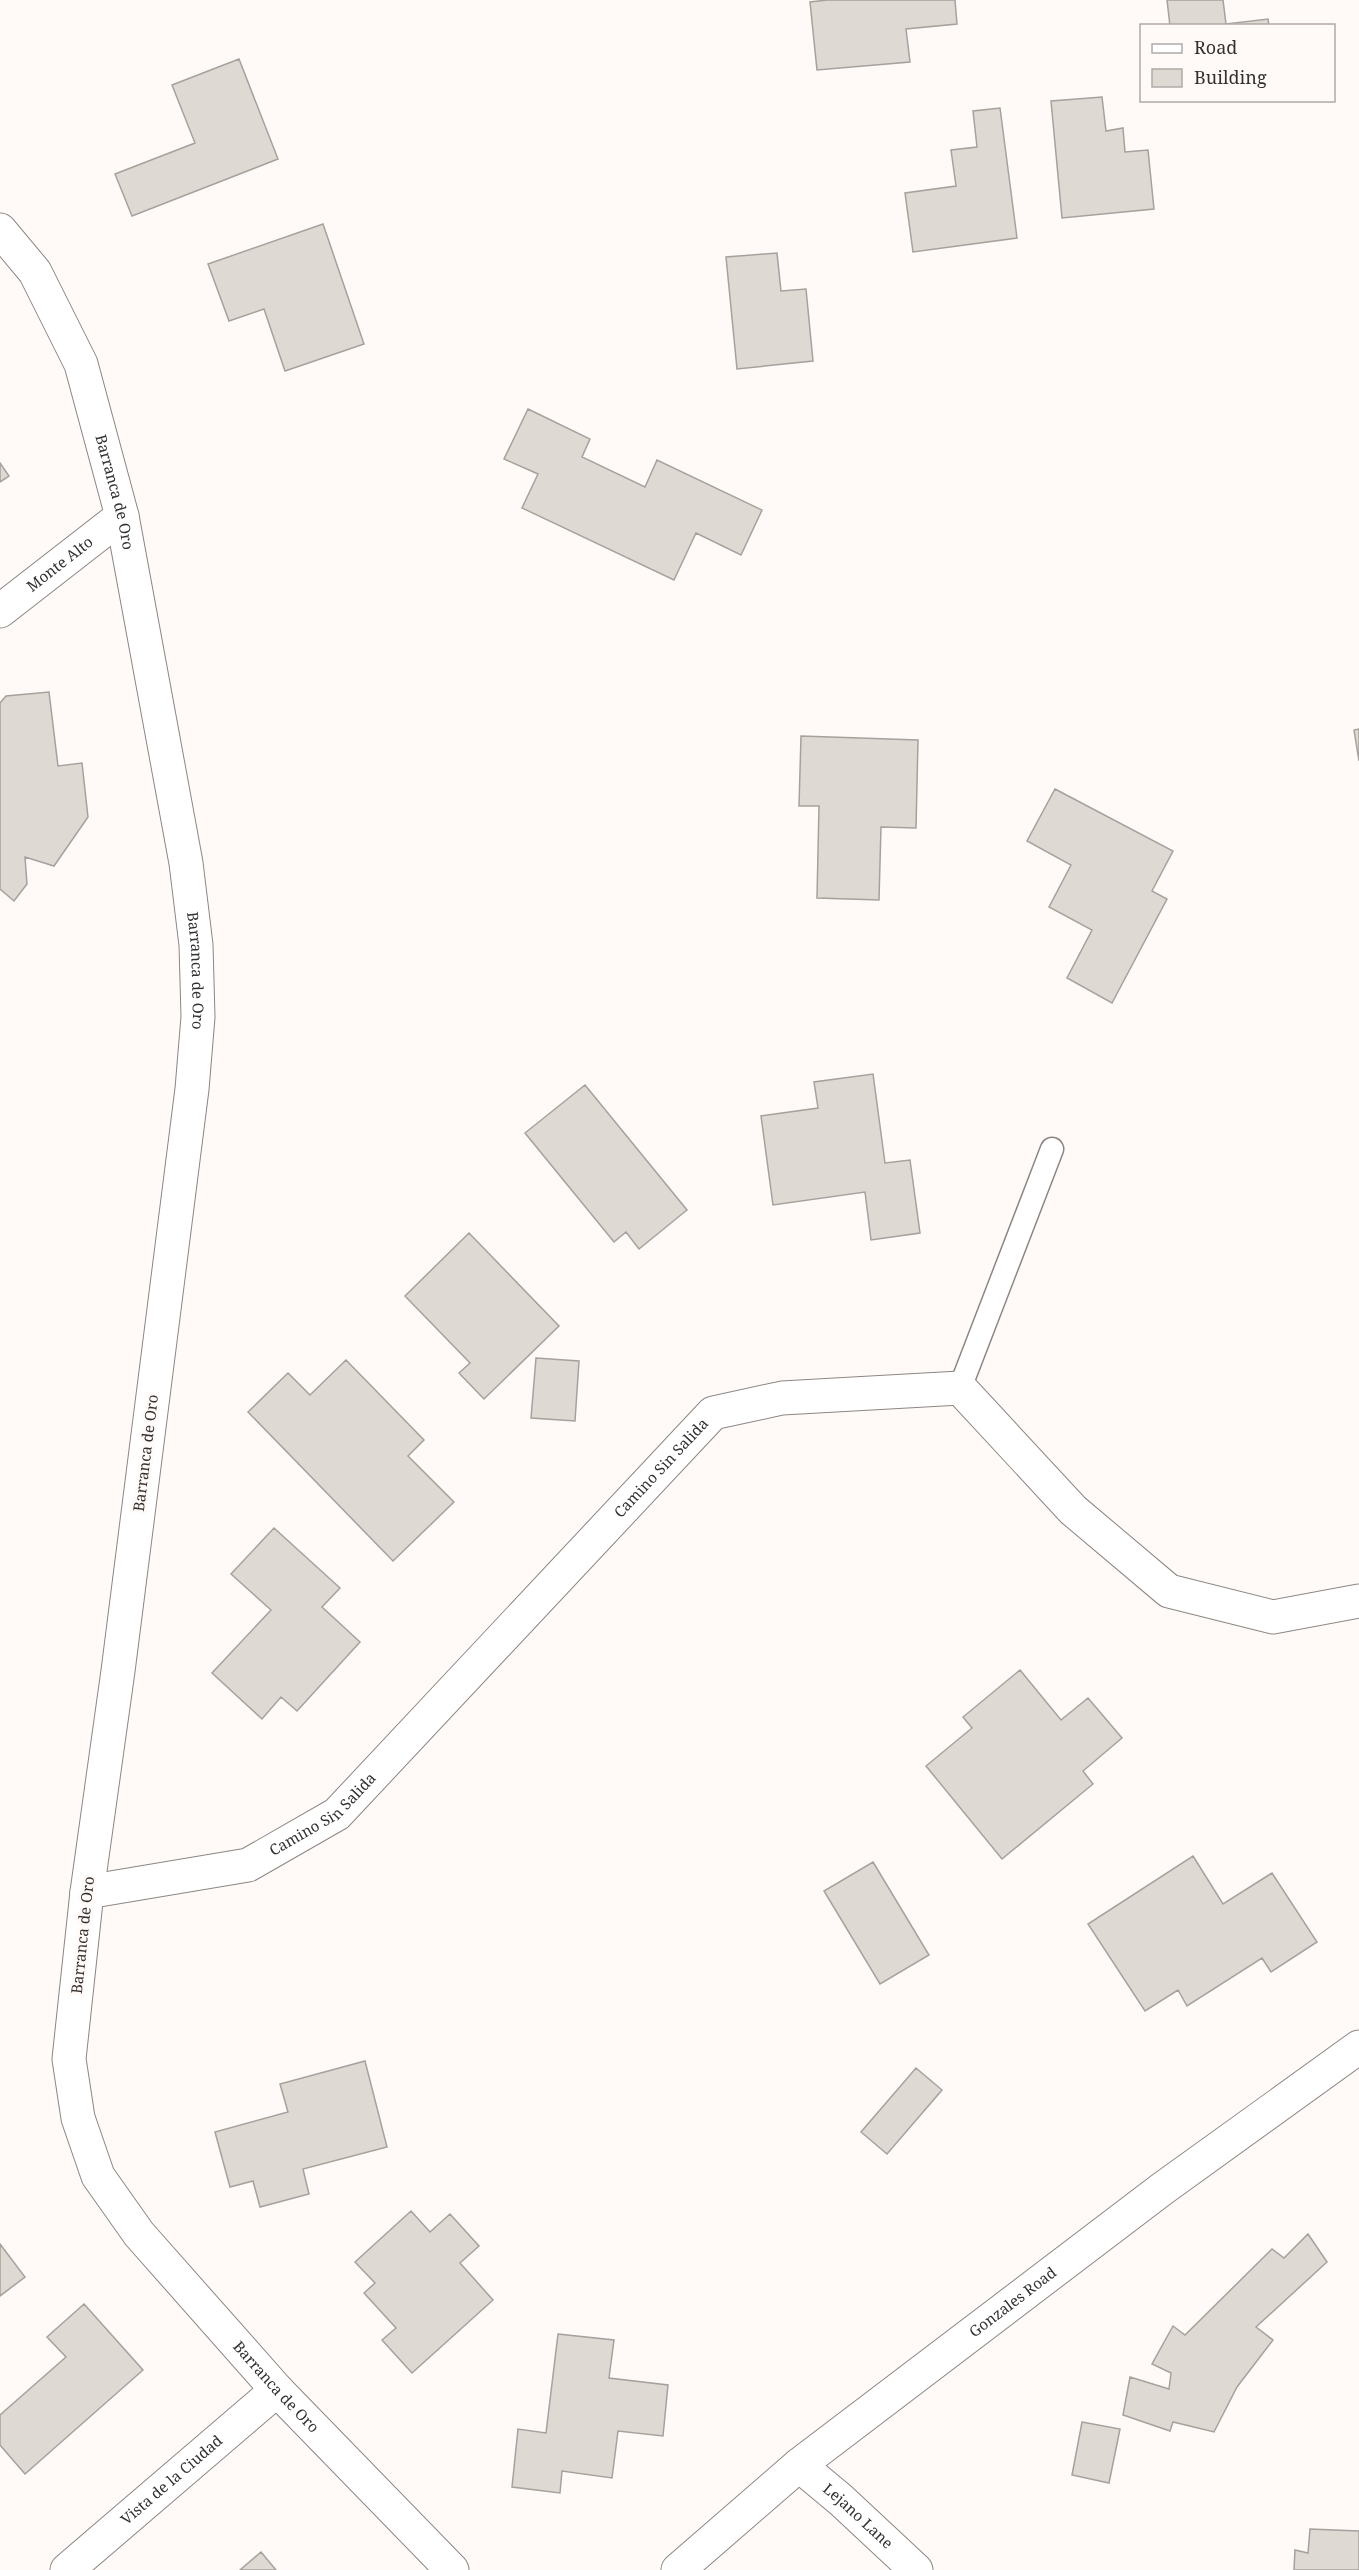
<svg xmlns="http://www.w3.org/2000/svg" width="1359" height="2570" font-family="'Noto Serif',serif">
<style>
.building{fill:#ded9d3;stroke:#a6a19c;stroke-width:1.5}
.lines{fill:none;stroke-linecap:round;stroke-linejoin:round}
.service-casing{stroke:#8d8683;stroke-width:25}
.minor-casing{stroke:#8d8683;stroke-width:35}
.tertiary-casing{stroke:#8d8683;stroke-width:35}
.service{stroke:#fff;stroke-width:22}
.minor{stroke:#fff;stroke-width:33}
.tertiary{stroke:#fff;stroke-width:33}
.labels{text-anchor:middle;stroke-width:6;stroke-linejoin:round;paint-order:stroke}
.street-label{font-size:15px;fill:#33312f;stroke:#fffaf8}
</style>
<rect width="100%" height="100%" fill="#fffaf8"/>
<path class="building" d="M 827,0 L 955,0 L 957,24 L 906,29 L 910,62 L 817,70 L 810,2 Z
M 1167,0 L 1223,0 L 1226,24 L 1268,19 L 1269,26 L 1170,26 Z
M 239,59 L 278,159 L 132,216 L 115,174 L 195,143 L 172,85 Z
M 1102,97 L 1106,131 L 1123,128 L 1125,152 L 1148,150 L 1154,209 L 1062,218 L 1051,101 Z
M 1000,108 L 1017,238 L 913,252 L 905,193 L 956,186 L 951,150 L 977,147 L 973,111 Z
M 323,224 L 364,344 L 285,371 L 264,309 L 229,321 L 208,264 Z
M 777,253 L 781,291 L 806,289 L 813,361 L 737,369 L 726,257 Z
M 528,409 L 590,439 L 582,457 L 645,487 L 657,460 L 762,510 L 741,555 L 696,533 L 674,580 L 522,508 L 538,474 L 504,459 Z
M 0,463 L 9,476 L 0,482 Z
M 49,692 L 58,766 L 82,763 L 88,817 L 54,866 L 25,857 L 27,884 L 14,901 L 0,889 L 0,703 L 6,696 Z
M 1359,729 L 1359,761 L 1354,730 Z
M 801,736 L 918,740 L 916,828 L 881,827 L 879,900 L 817,898 L 819,806 L 799,806 Z
M 1055,789 L 1173,851 L 1152,891 L 1167,899 L 1112,1003 L 1067,978 L 1092,930 L 1049,907 L 1071,865 L 1027,841 Z
M 873,1074 L 885,1163 L 910,1160 L 920,1233 L 871,1240 L 865,1192 L 773,1205 L 761,1116 L 818,1108 L 814,1082 Z
M 585,1085 L 687,1210 L 639,1249 L 626,1232 L 614,1242 L 525,1133 Z
M 469,1233 L 559,1326 L 484,1399 L 459,1373 L 470,1363 L 405,1296 Z
M 536,1358 L 579,1361 L 575,1421 L 531,1418 Z
M 346,1360 L 424,1440 L 408,1456 L 454,1502 L 393,1561 L 248,1412 L 288,1373 L 310,1395 Z
M 274,1528 L 340,1588 L 322,1607 L 360,1642 L 297,1711 L 281,1697 L 262,1719 L 212,1673 L 271,1610 L 231,1574 Z
M 1020,1670 L 1061,1720 L 1088,1698 L 1122,1738 L 1083,1771 L 1093,1784 L 1002,1859 L 926,1766 L 972,1728 L 963,1717 Z
M 1193,1856 L 1223,1904 L 1272,1873 L 1317,1942 L 1271,1972 L 1262,1958 L 1187,2006 L 1178,1990 L 1145,2011 L 1088,1924 Z
M 873,1862 L 929,1955 L 880,1984 L 824,1891 Z
M 365,2061 L 387,2147 L 303,2169 L 309,2194 L 260,2207 L 253,2181 L 230,2187 L 215,2132 L 288,2112 L 280,2084 Z
M 916,2068 L 942,2090 L 887,2154 L 861,2132 Z
M 411,2211 L 430,2232 L 450,2214 L 479,2246 L 460,2263 L 493,2300 L 412,2373 L 382,2340 L 396,2328 L 364,2293 L 375,2283 L 355,2262 Z
M 1308,2234 L 1327,2262 L 1256,2327 L 1273,2340 L 1237,2387 L 1214,2432 L 1173,2422 L 1170,2431 L 1123,2415 L 1130,2377 L 1169,2389 L 1171,2373 L 1152,2364 L 1173,2326 L 1185,2335 L 1272,2249 L 1284,2258 Z
M 0,2244 L 25,2277 L 0,2296 Z
M 84,2304 L 143,2370 L 25,2474 L 0,2445 L 0,2415 L 66,2357 L 47,2337 Z
M 558,2334 L 614,2340 L 609,2378 L 668,2385 L 663,2436 L 618,2431 L 612,2478 L 562,2471 L 560,2493 L 512,2487 L 518,2429 L 546,2433 Z
M 1082,2422 L 1120,2429 L 1109,2483 L 1072,2475 Z
M 1310,2529 L 1359,2531 L 1359,2570 L 1294,2570 L 1295,2550 L 1308,2553 Z
M 261,2552 L 276,2570 L 240,2570 Z"/>
<g class="lines">
<g class="service-casing">
<path id="service" d="M 960,1388 L 1052,1149"/>
</g>
<g class="minor-casing">
<g id="minor">
<path id="s1" d="M 0,230 L 35,272 L 81,364 L 122,516 L 186,863 L 196,945 L 198,1017 L 192,1089 L 118,1671 L 87,1892 L 69,2059 L 78,2118 L 98,2176 L 139,2234 L 277,2390 L 452,2570"/>
<path id="s2" d="M 0,611 L 122,516"/>
<path id="s3" d="M 87,1892 L 248,1865 L 337,1814 L 713,1413 L 782,1398 L 960,1388 L 1073,1510 L 1169,1591 L 1273,1617 L 1359,1601"/>
<path id="s4" d="M 799,2465 L 841,2500 L 916,2570"/>
<path id="s5" d="M 67,2570 L 277,2390"/>
</g>
</g>
<g class="tertiary-casing">
<g id="tertiary">
<path id="s6" d="M 678,2570 L 799,2465 L 1162,2189 L 1359,2047"/>
</g>
</g>
<use href="#service" class="service"/>
<use href="#minor" class="minor"/>
<use href="#tertiary" class="tertiary"/>
</g>
<g class="labels">
<g class="street-label">
<text dy="5" stroke="none"><textPath href="#s1" startOffset="290">Barranca de Oro</textPath></text>
<text dy="5" stroke="none"><textPath href="#s2" startOffset="76">Monte Alto</textPath></text>
<text dy="5" stroke="none"><textPath href="#s1" startOffset="776">Barranca de Oro</textPath></text>
<text transform="translate(146 1453) rotate(-83)" y="5">Barranca de Oro</text>
<text dy="5" stroke="none"><textPath href="#s3" startOffset="740">Camino Sin Salida</textPath></text>
<text dy="5" stroke="none"><textPath href="#s3" startOffset="254">Camino Sin Salida</textPath></text>
<text transform="translate(83 1935) rotate(-84)" y="5">Barranca de Oro</text>
<text dy="5" stroke="none"><textPath href="#s6" startOffset="429">Gonzales Road</textPath></text>
<text dy="5" stroke="none"><textPath href="#s1" startOffset="2270">Barranca de Oro</textPath></text>
<text dy="5" stroke="none"><textPath href="#s5" startOffset="138">Vista de la Ciudad</textPath></text>
<text dy="5" stroke="none"><textPath href="#s4" startOffset="78">Lejano Lane</textPath></text>
</g>
</g>
<rect x="1140" y="24" width="195" height="78" fill="#fffaf8" stroke="#adaaa8" stroke-width="1.5"/>
<rect x="1152" y="44" width="30" height="9" fill="#ffffff" stroke="#adaaa8" stroke-width="1.5"/>
<text x="1194" y="54" font-size="18" fill="#33312f">Road</text>
<rect x="1152" y="69" width="30" height="18" fill="#ded9d3" stroke="#adaaa8" stroke-width="1.5"/>
<text x="1194" y="84" font-size="18" fill="#33312f">Building</text>
</svg>
